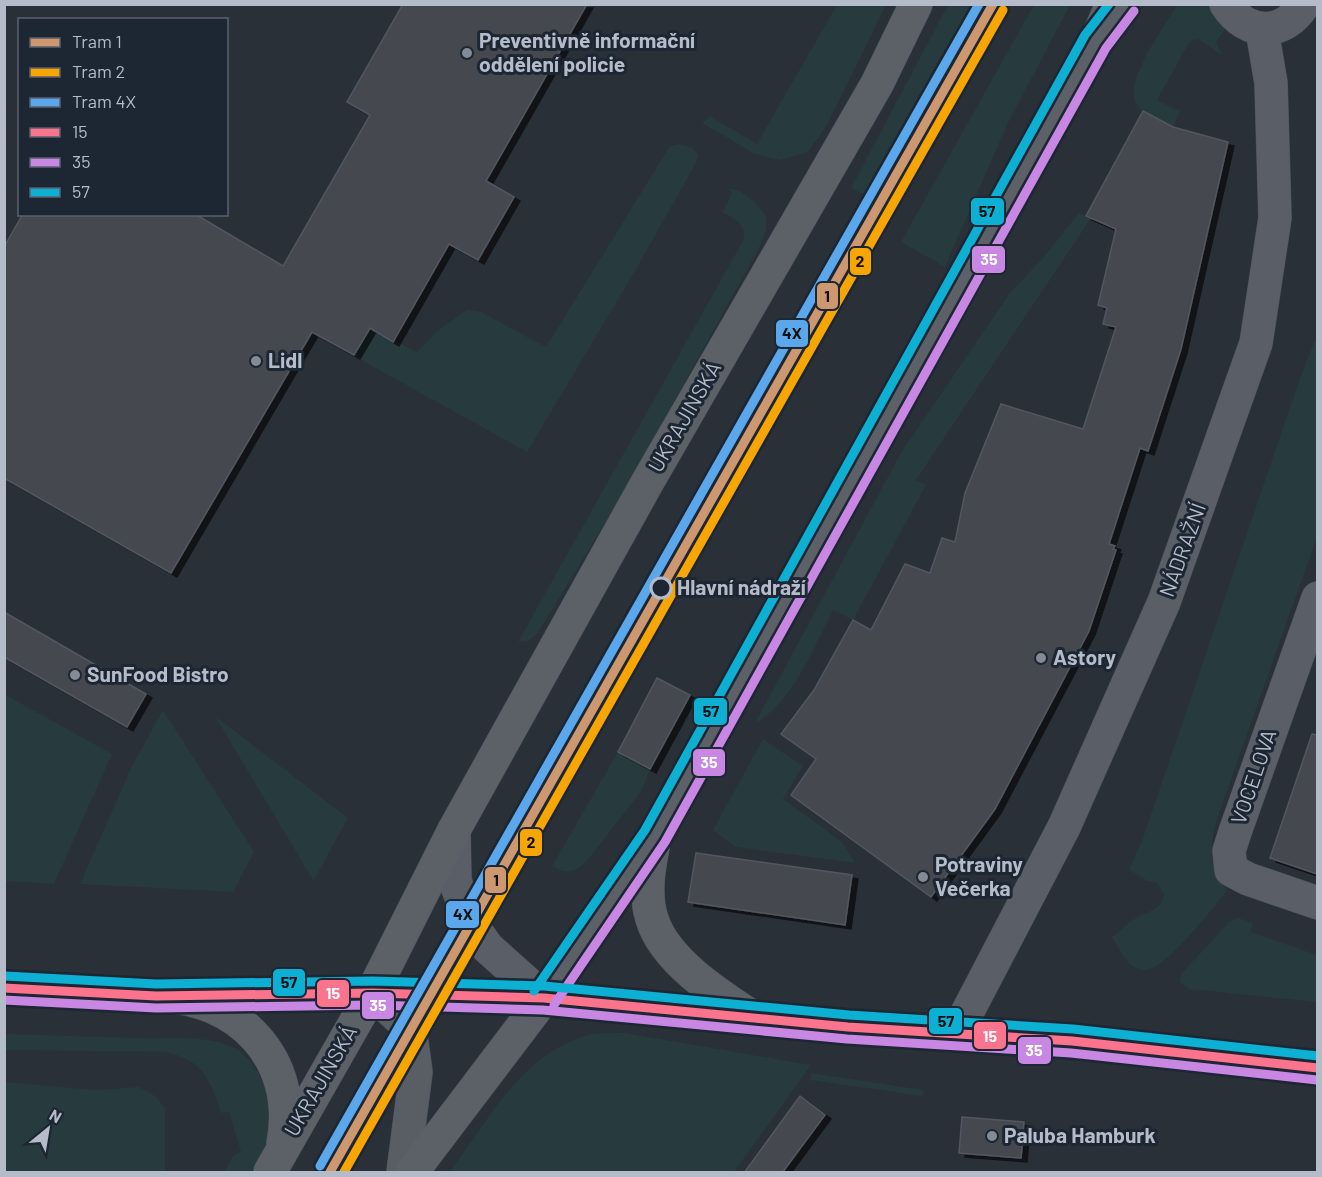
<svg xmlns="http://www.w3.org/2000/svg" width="1322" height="1177" font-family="Barlow,sans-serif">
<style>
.green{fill:#273a3e}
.building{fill:#444950;stroke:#52575f;stroke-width:1.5;filter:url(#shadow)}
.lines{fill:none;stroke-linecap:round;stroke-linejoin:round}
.street-casing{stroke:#484c53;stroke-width:34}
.secondary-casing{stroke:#484c53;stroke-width:34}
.primary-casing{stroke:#484c55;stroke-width:34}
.street{stroke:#5a5e66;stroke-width:33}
.secondary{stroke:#595d64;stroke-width:33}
.primary{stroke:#5c6168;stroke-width:33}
.bus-1-casing{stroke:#1d2633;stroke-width:14}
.bus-2-casing{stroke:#1d2633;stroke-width:14}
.bus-3-casing{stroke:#1d2633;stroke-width:14}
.bus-1{stroke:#fc738d;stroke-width:9}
.bus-2{stroke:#c787e3;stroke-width:9}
.bus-3{stroke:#0dafd3;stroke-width:9}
.tram-1-casing{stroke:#1d2633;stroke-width:14}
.tram-2-casing{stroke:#1d2633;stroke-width:14}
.tram-3-casing{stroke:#1d2633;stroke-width:14}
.tram-1{stroke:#cd976f;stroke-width:9}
.tram-2{stroke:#f7a600;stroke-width:9}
.tram-3{stroke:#5aa8eb;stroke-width:9}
.poi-dot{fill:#848b96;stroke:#1d2633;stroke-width:2}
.stop-dot{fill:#1d2633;stroke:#b4bcc9;stroke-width:3}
.labels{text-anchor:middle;stroke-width:6;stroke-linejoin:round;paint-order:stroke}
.poi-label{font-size:21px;font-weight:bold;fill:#b4bcc9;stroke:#1d2633;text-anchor:start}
.street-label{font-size:21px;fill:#b4bcc9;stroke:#1d2633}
.stop-label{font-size:21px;font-weight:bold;fill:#b4bcc9;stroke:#1d2633;text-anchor:start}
.line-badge{stroke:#1d2633;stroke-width:2}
.badge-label{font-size:16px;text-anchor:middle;font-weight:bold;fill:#fff}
.pale-badge-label{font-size:16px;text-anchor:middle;font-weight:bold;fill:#111}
</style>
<defs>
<filter id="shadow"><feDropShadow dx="6" dy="4" stdDeviation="0" flood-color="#0009"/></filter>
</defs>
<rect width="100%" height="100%" fill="#2a3038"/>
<path class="green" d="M 837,5 L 886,5 L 828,123 L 808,152 L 780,160 L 755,154 L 702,123 L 710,116 L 757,144 Z
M 948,5 L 976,5 L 868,197 L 851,188 Z
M 1034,5 L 1070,5 L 1007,125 L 945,267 L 901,242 Z
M 1177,5 L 1210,5 L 1225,30 L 1216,42 L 1222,55 L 1198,39 L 1190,41 L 1158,98 L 1158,101 L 1180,111 L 1173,127 C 1161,121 1145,115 1137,105 C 1122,84 1165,25 1177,5 Z
M 679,144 L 692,148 L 699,155 L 693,168 L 635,271 L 527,452 L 354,356 L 370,328 L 417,352 L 437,331 L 467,310 L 481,312 L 546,347 L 670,146 Z
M 728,188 C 747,191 755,202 766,216 L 766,230 L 760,246 L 623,494 L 537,634 L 528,641 L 518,642 L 744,239 C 745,223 735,219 722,212 L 732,194 Z
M 1079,213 L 1091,218 L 916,480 L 926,485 L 853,620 L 833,610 C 815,645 792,704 755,723 L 902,451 L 1010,293 L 1043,258 Z
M 1317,341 L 1317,537 L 1216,822 C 1209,853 1209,863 1227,891 C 1213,907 1164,973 1143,970 C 1127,968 1120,950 1112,937 C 1121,930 1131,920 1140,916 C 1152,910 1162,909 1164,894 L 1157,883 L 1146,881 L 1144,878 L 1129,870 L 1142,841 L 1300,378 L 1314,342 Z
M 4,694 L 112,754 L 54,884 L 5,881 Z
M 163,710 L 254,852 L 233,892 L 80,884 L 132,766 Z
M 215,716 L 348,818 L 314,880 L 313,880 Z
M 763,739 L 803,766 L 783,799 L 842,842 L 855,863 L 736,847 L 713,830 Z
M 618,752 L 650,769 L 642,790 L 587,861 C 575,872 567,876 552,866 Z
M 1238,918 L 1253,923 L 1250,932 L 1317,955 L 1317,1002 L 1189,989 L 1180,982 L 1181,974 L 1229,922 Z
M 625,1033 L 811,1065 L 734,1172 L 450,1172 C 488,1120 522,1054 588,1035 C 599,1032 614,1033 625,1033 Z
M 5,1034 C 50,1035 96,1037 141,1038 C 170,1039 210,1034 236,1049 C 255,1060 278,1101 274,1123 C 271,1141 260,1157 251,1172 L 224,1172 L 233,1156 L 241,1152 L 229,1112 L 221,1113 C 210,1079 204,1061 166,1052 L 5,1050 Z
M 811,1073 L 923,1090 L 923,1096 L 810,1080 Z
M 5,1082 L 95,1090 L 139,1087 L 155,1096 L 165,1108 L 165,1172 L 5,1172 Z"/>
<path class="building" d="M 403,4 L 587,4 L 486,181 L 514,197 L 478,260 L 449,244 L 393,342 L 370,328 L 354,355 L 312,332 L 171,573 L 4,478 L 4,247 L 23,214 L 195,214 L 283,266 L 370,115 L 347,102 Z
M 1143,111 L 1173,127 L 1228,142 L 1181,349 L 1148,451 L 1140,448 L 1109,544 L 1115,546 L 1113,549 L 1116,550 L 1089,631 L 995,809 L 931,897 L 791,795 L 816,759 L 781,734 L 814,690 L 853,620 L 871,630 L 905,564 L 930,573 L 942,538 L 955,542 L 965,493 L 1001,404 L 1083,429 L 1116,327 L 1103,324 L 1107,308 L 1098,305 L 1116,229 L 1086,216 Z
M 4,612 L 146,694 L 127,727 L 4,657 Z
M 657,678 L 690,695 L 650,769 L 618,752 Z
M 1312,734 L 1317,735 L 1317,874 L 1270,858 Z
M 696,853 L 852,875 L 845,925 L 688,902 Z
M 800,1096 L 825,1115 L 782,1173 L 744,1173 Z
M 962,1117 L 1024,1122 L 1021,1158 L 959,1153 Z"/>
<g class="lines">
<g class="street-casing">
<path id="street" d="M 1226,4 C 1246,36 1284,37 1304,4
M 1318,598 L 1235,832 L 1229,851 L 1231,870 L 1248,879 L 1318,903
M 454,830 L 455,881 L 471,924 L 488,948 L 544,998 L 848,1027 L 1072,1041 L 1318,1068
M 956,1034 L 1064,827 L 1164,602 L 1256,343 L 1275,218 L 1271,83 L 1262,30"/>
</g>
<g class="secondary-casing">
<path id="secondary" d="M 4,988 L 156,996 L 372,993 L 544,998
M 372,993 L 410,1028 L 416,1072 L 403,1172"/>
</g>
<g class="primary-casing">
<path id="primary" d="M 654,842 C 649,867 644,894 652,919 C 665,962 722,997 757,1020
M 156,996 C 238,996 299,1059 283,1143
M 270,1172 L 372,993 L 454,830 L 647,483 L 877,84 L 916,4
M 412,1172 L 544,998 L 655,836 L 974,265 L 1096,41 L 1112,4"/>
</g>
<use href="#street" class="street"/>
<use href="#secondary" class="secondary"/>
<use href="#primary" class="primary"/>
<g class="bus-1-casing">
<path id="bus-1" d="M 4,988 L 156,996 L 372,993 L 544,998 L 848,1027 L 1072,1041 L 1318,1068"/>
</g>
<g class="bus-2-casing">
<path id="bus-2" d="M 4,1000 L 156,1008 L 372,1005 L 543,1010 L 847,1039 L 1071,1053 L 1317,1080
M 554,1005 L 665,842 L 1106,48 L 1134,11"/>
</g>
<g class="bus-3-casing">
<path id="bus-3" d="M 5,976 L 156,984 L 372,981 L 544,986 L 849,1015 L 1073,1029 L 1318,1056
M 534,991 L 645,830 L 1085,35 L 1109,4"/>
</g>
<use href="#bus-1" class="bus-1"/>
<use href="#bus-2" class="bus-2"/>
<use href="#bus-3" class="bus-3"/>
<g class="tram-1-casing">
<path id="tram-1" d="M 330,1172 L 993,4"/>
</g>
<g class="tram-2-casing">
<path id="tram-2" d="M 344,1172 L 1003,10"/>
</g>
<g class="tram-3-casing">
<path id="tram-3" d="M 320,1166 L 979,4"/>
</g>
<use href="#tram-1" class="tram-1"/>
<use href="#tram-2" class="tram-2"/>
<use href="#tram-3" class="tram-3"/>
</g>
<g class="poi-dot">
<circle cx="467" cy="53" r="6"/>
<circle cx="256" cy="361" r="6"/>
<circle cx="1041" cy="658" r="6"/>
<circle cx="75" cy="675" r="6"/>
<circle cx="923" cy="877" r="6"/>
<circle cx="992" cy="1136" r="6"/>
</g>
<circle class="stop-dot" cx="661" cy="588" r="10"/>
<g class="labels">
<g class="poi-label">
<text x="479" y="48">Preventivně informační<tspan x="479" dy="24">oddělení policie</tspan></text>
<text x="268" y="368">Lidl</text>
<text x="1053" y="665">Astory</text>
<text x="87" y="682">SunFood Bistro</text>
<text x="935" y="872">Potraviny<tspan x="935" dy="24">Večerka</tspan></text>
<text x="1004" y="1143">Paluba Hamburk</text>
</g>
<g class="street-label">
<text transform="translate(685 417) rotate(-60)" y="7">UKRAJINSKÁ</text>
<text transform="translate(1183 550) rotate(-70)" y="7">NÁDRAŽNÍ</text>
<text transform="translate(1254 777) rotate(-71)" y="7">VOCELOVA</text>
<text transform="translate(321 1081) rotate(-60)" y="7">UKRAJINSKÁ</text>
</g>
<g class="stop-label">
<text x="677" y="595">Hlavní nádraží</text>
</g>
</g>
<g class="line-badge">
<rect x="970" y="197" width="35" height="29" rx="6" fill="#0dafd3"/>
<rect x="971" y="245" width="35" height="29" rx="6" fill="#c787e3"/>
<rect x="849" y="247" width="23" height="29" rx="6" fill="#f7a600"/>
<rect x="816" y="282" width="23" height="28" rx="6" fill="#cd976f"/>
<rect x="775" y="319" width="34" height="29" rx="6" fill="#5aa8eb"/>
<rect x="693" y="697" width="35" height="29" rx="6" fill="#0dafd3"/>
<rect x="692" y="748" width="34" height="29" rx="6" fill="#c787e3"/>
<rect x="519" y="828" width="24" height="29" rx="6" fill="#f7a600"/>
<rect x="484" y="866" width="23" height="28" rx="6" fill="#cd976f"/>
<rect x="445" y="900" width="35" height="29" rx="6" fill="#5aa8eb"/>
<rect x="272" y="968" width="34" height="29" rx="6" fill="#0dafd3"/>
<rect x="316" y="979" width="34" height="29" rx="6" fill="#fc738d"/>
<rect x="361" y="991" width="34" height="29" rx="6" fill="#c787e3"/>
<rect x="928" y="1007" width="35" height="28" rx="6" fill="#0dafd3"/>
<rect x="973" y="1021" width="34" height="29" rx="6" fill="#fc738d"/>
<rect x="1017" y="1036" width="35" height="29" rx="6" fill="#c787e3"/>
</g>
<g class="badge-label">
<text x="989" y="265">35</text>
<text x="709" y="768">35</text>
<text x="333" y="999">15</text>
<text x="378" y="1011">35</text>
<text x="990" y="1042">15</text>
<text x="1034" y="1056">35</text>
</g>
<g class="pale-badge-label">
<text x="987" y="217">57</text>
<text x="860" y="267">2</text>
<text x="827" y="302">1</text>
<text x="792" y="339">4X</text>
<text x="711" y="717">57</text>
<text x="531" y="848">2</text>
<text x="496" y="886">1</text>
<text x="463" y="920">4X</text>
<text x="289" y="988">57</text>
<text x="946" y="1027">57</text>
</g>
<rect width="1322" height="1177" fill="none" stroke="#b4bcc9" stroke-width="12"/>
<rect x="18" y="18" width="210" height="198" fill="#1d2633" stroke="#59626f" stroke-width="1.5"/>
<rect x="30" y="38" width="30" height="9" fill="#cd976f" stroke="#59626f" stroke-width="1.5"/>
<text x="72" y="48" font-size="18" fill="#b4bcc9">Tram 1</text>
<rect x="30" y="68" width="30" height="9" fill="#f7a600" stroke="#59626f" stroke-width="1.5"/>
<text x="72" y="78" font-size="18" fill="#b4bcc9">Tram 2</text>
<rect x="30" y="98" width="30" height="9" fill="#5aa8eb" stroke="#59626f" stroke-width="1.5"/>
<text x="72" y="108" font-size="18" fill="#b4bcc9">Tram 4X</text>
<rect x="30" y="128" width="30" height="9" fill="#fc738d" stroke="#59626f" stroke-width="1.5"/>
<text x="72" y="138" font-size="18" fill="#b4bcc9">15</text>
<rect x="30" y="158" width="30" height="9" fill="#c787e3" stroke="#59626f" stroke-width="1.5"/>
<text x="72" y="168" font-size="18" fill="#b4bcc9">35</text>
<rect x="30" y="188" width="30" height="9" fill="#0dafd3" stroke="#59626f" stroke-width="1.5"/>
<text x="72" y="198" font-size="18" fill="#b4bcc9">57</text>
<g transform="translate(48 1129) rotate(30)" stroke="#1d2633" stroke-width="4.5" paint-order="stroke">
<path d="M0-4.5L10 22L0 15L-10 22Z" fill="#b4bcc9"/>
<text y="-9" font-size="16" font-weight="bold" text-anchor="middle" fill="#b4bcc9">N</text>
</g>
</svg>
